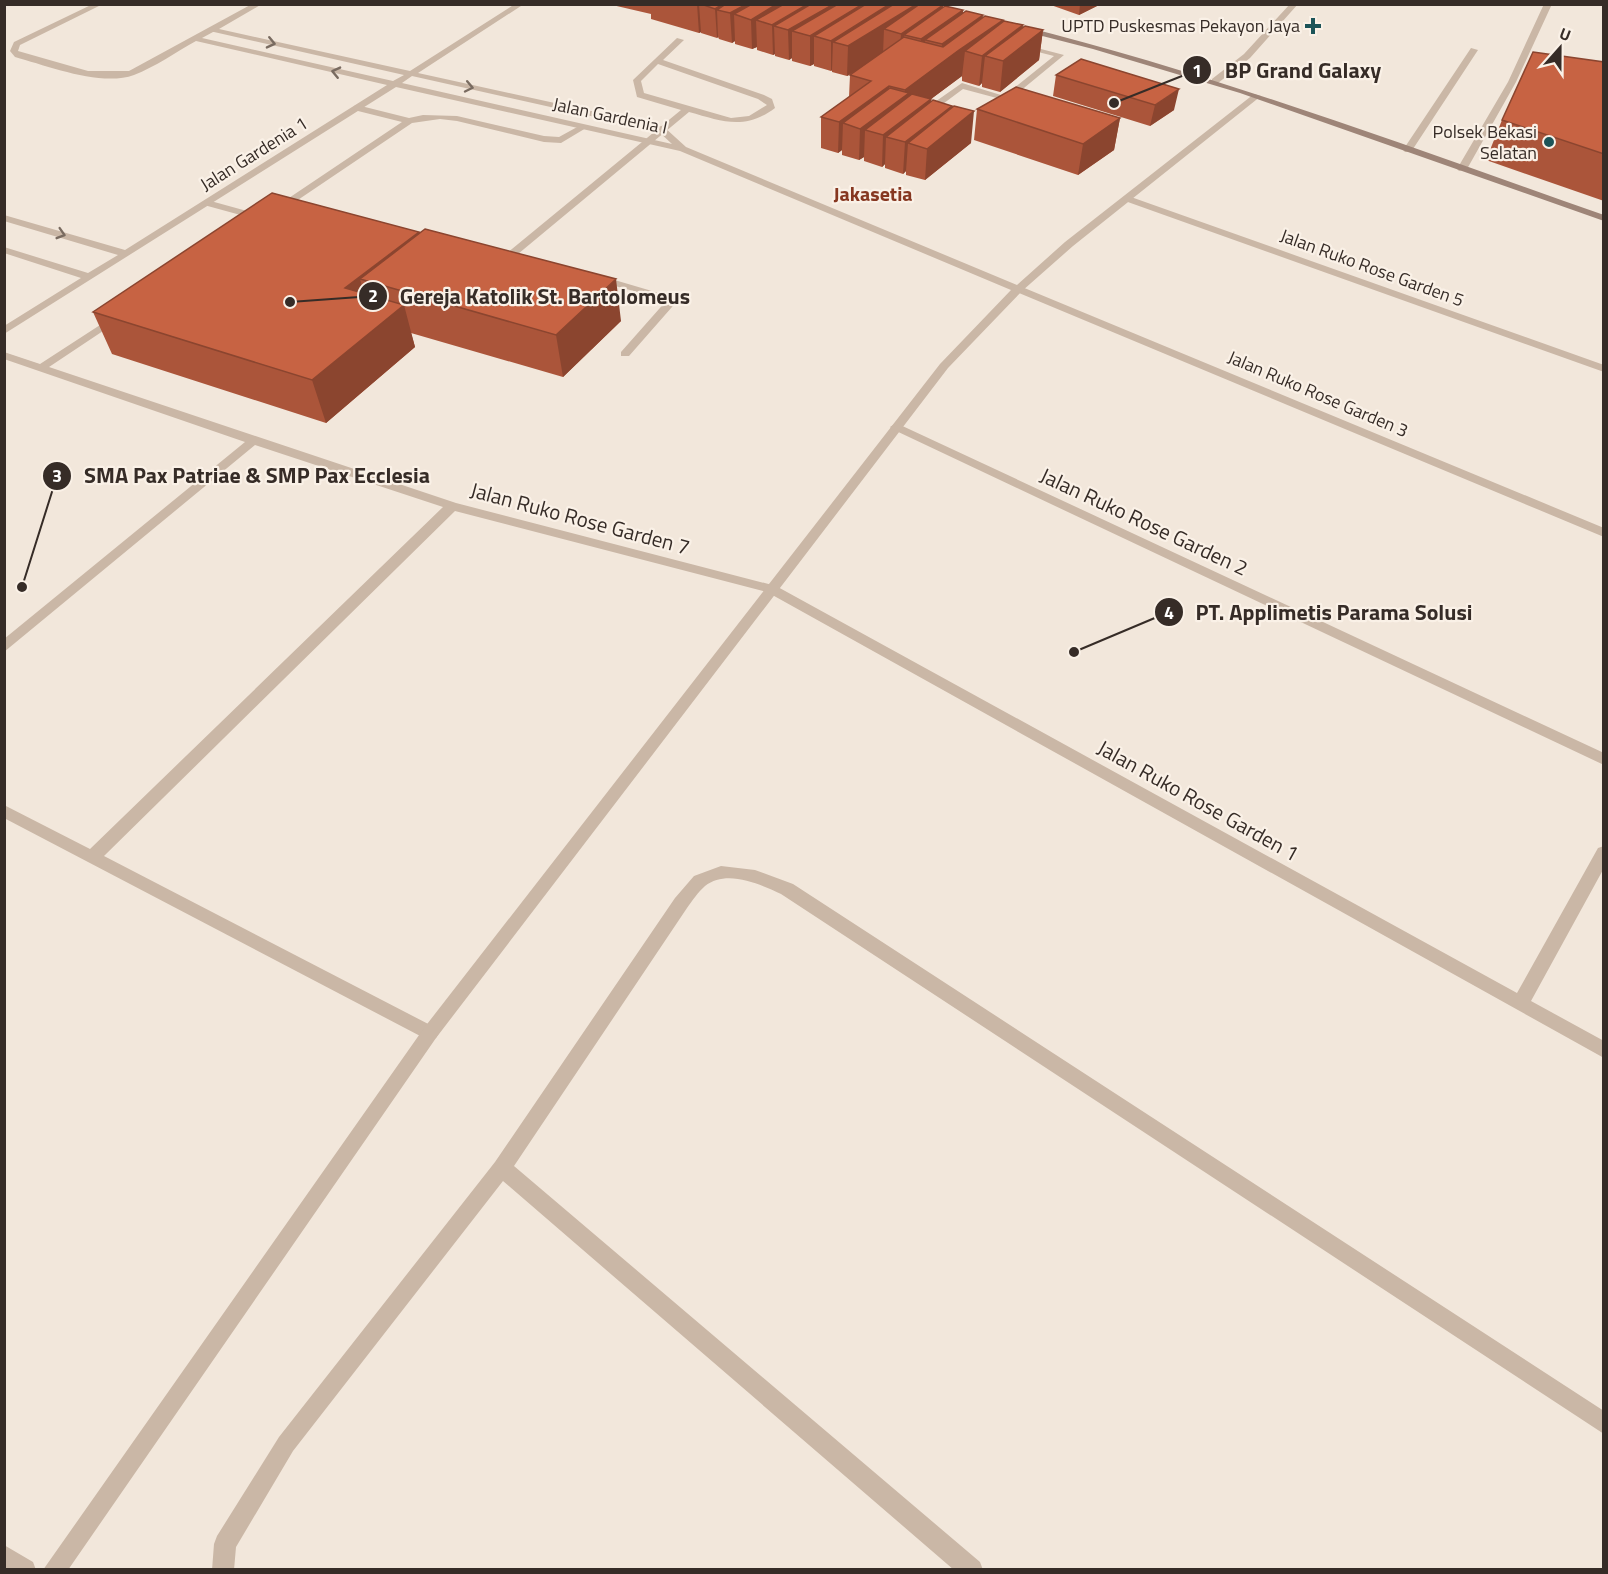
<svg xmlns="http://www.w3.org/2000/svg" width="1608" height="1574" font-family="'Titillium Web',sans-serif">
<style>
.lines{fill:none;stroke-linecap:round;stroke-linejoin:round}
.lane{fill:#cab7a6;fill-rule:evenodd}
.street{fill:#cab7a6;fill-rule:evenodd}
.secondary{fill:#9e8578;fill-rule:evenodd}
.wall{fill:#ab553a}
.shaded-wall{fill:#8b452f}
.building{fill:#c76343;stroke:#8b452f;stroke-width:1.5}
.oneway{stroke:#796b60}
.poi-dot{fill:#1c5458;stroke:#faf1e7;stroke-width:2}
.labels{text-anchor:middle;stroke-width:4.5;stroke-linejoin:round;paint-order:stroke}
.far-poi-label{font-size:18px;fill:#362c27;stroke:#faf1e7;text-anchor:end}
.far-street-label{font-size:18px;fill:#362c27;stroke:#faf1e7}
.far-quarter-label{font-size:20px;font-weight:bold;fill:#863720;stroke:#faf1e7}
.street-label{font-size:21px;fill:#362c27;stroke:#faf1e7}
.leader{fill:none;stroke:#362c27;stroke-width:2}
.callout-dot{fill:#362c27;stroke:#faf1e7;stroke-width:2}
.mark-label{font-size:18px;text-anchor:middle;font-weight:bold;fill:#fff}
.callout-label{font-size:22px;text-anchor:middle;font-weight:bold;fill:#362c27;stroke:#faf1e7;stroke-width:4.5;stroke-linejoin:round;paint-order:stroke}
</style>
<rect width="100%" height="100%" fill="#f2e7db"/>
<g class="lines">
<path class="lane" d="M 677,38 L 684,40 L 663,60 L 764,95 L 772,99 L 775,108 C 744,131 722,121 689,112 L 518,254 L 529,257 L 529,261 L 507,257 L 507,253 L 681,110 L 637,97 L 633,80 ZM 658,64 L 758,99 L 767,105 L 749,116 L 731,118 L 644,93 L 641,81 Z
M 1018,43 L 1064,55 L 1008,101 L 963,89 L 928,115 L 922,115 L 922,111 L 962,83 L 1004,96 L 1054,56 L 1018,47 Z
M 357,105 L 409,118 L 423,115 L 457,116 L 544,136 L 559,137 L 579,126 L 586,128 L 561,143 L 544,142 L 457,121 L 440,119 L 412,123 L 280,212 L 274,212 L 274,208 L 402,122 L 354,110 L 354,106 Z
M 1125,197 L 1131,197 L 1604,365 L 1604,372 L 1125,201 Z
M 207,200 L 265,216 L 267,218 L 262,221 L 204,205 L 204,201 Z
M 593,276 L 601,276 L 679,299 L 629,356 L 621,356 L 621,352 L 667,300 L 593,280 Z
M 1014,287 L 1022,287 L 1604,528 L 1604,537 L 1014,291 Z
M 117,314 L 121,315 L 121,319 L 49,367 L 456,503 L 776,586 L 1517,993 L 1598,848 L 1604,846 L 1604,868 L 1531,1001 L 1604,1041 L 1604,1058 L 767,592 L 455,511 L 104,856 L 436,1028 L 439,1033 L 436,1038 L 430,1041 L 424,1038 L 4,818 L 4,805 L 90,849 L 443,507 L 255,445 L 4,652 L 4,639 L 245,442 L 4,359 L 4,352 L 40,364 Z
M 896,423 L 1604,753 L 1604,765 L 892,429 L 890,427 Z
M 4,1545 L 33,1562 L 36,1570 L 4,1569 Z"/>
<path class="street" d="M 93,4 L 103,4 L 20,45 L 18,51 L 88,71 L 129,71 L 252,4 L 262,4 L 219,29 L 410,71 L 515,4 L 524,4 L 418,73 L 664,127 L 686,147 L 1017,285 L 1065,242 L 1254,94 L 1261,96 L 1073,246 L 1022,291 L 948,368 L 436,1038 L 68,1570 L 43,1570 L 424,1028 L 940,364 L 1011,290 L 680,151 L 396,87 L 4,334 L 4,326 L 81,278 L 4,253 L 4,247 L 88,273 L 118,255 L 4,221 L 4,215 L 125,250 L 387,85 L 196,41 C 176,52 155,67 134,75 C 101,87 48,66 15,57 L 10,51 L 14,42 ZM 213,32 L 214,32 L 404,75 L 393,81 L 202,38 ZM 412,76 L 658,131 L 672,144 L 402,83 Z
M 1290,4 L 1298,4 L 1250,58 L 1218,83 L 1212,83 L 1212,79 L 1244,54 Z
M 1544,4 L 1552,4 L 1516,82 L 1467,169 L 1459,171 L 1457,169 L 1508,82 Z
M 1471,48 L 1478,50 L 1411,152 L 1405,152 L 1403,150 Z
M 721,866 L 755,870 L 793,884 L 1604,1411 L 1604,1434 L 781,894 C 759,884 727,869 705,886 C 698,892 692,901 687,908 L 514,1166 L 980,1562 L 983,1570 L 954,1570 L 503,1181 L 293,1451 L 236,1547 L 234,1570 L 212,1570 L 214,1544 L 217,1536 L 279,1437 L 495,1162 L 675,898 L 694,876 Z"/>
<path class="secondary" d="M 1022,26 C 1220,76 1411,147 1604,215 L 1604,221 L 1240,93 L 1093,49 L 1019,30 L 1018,28 Z"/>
</g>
<path class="wall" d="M 608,4 L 942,4 L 943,7 L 963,10 L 963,13 L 1022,28 L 1043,30 L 1039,60 L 1000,92 L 982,87 L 982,83 L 979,86 L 962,81 L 962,76 L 931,99 L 931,101 L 952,107 L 971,143 L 925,180 L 906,175 L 906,171 L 903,174 L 885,168 L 885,164 L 882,167 L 864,161 L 864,157 L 859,160 L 842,155 L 842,150 L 838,153 L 821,148 L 821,117 L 849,97 L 850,75 L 856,71 L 847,76 L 832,72 L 832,70 L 831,71 L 814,66 L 814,64 L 810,66 L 792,61 L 792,58 L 789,60 L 775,56 L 775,54 L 773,55 L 757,50 L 757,47 L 752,49 L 735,44 L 735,41 L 732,43 L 719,39 L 718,37 L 717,38 L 701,33 L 701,32 L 699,33 L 651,19 L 651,14 Z
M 1048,4 L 1101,4 L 1079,15 Z
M 1604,62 L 1604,201 L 1486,160 L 1502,120 Z
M 1056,75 L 1174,110 L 1150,126 L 1053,96 Z
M 977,109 L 1120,118 L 1114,150 L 1078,175 L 974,140 Z
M 419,234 L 621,321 L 563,377 L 411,333 L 415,347 L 326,423 L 112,354 L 93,312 Z"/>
<path class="shaded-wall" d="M 697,4 L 699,4 L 701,32 L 699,33 Z
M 701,4 L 943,5 L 942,24 L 963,10 L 961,31 L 983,15 L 981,35 L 1003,20 L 1001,42 L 1023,25 L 1020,48 L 1043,30 L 1039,60 L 1000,92 L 1003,61 L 985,56 L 982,83 L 979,86 L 982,56 L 965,51 L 962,76 L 931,99 L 929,123 L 952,106 L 950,130 L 974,111 L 971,143 L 925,180 L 927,149 L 908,143 L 906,171 L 903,174 L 905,142 L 886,137 L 885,164 L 882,167 L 883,135 L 865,130 L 864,157 L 859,160 L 860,129 L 843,123 L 842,150 L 838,153 L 839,122 L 889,86 L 888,108 L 905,96 L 905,90 L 940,64 L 942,44 L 925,40 L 923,66 L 919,69 L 921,39 L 904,35 L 903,61 L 899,64 L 901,34 L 884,29 L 883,54 L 847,76 L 848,46 L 833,42 L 832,70 L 831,71 L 831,41 L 814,36 L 814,64 L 810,66 L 810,36 L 792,31 L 792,58 L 789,60 L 788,30 L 774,26 L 775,54 L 773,55 L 772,25 L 756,20 L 757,47 L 752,49 L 751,20 L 734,14 L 735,41 L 732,43 L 730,13 L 717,10 L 718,37 L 717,38 L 715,9 Z
M 1080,4 L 1101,4 L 1079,15 Z
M 1179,89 L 1174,110 L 1150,126 L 1155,105 Z
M 1120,118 L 1114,150 L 1078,175 L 1083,144 Z
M 419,232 L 429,273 L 360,279 L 371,319 L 345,288 Z
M 616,279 L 621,321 L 563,377 L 556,335 Z
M 404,305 L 415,347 L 326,423 L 312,380 Z"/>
<path class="building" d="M 701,4 L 723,4 L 715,9 Z
M 726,4 L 747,4 L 730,13 L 717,10 Z
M 752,4 L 777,4 L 751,20 L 734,14 Z
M 784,4 L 808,4 L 772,25 L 756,20 Z
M 811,4 L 834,4 L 788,30 L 774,26 Z
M 838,4 L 863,4 L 810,36 L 792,31 Z
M 866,4 L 890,4 L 831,41 L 814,36 Z
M 894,4 L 917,4 L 848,46 L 833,42 Z
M 920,4 L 943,5 L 901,34 L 884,29 Z
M 945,6 L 963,10 L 921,39 L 904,35 Z
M 966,11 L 983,15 L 942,44 L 925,40 Z
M 985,16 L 1003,20 L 959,50 L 905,90 L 889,86 L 839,122 L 821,117 L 871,81 L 850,75 L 904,37 L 943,47 Z
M 1004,21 L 1023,25 L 982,56 L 965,51 Z
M 1025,26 L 1043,30 L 1003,61 L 985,56 Z
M 1533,52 L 1604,62 L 1604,154 L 1502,120 Z
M 1081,59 L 1179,89 L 1155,105 L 1056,75 Z
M 1016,87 L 1120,118 L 1083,144 L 977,109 Z
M 890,88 L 909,93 L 860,129 L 843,123 Z
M 912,94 L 931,99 L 883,135 L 865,130 Z
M 933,100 L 952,106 L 905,142 L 886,137 Z
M 954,106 L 974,111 L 927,149 L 908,143 Z
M 272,193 L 419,232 L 345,288 L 404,305 L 312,380 L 93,312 Z
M 425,229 L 616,279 L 556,335 L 360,279 Z"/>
<defs><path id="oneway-chevron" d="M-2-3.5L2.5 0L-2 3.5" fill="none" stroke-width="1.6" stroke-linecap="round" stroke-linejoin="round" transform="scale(1.5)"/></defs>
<g class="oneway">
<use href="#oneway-chevron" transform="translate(271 43) rotate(13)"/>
<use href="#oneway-chevron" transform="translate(336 72) rotate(-167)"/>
<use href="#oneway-chevron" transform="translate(469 87) rotate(12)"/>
<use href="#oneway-chevron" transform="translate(61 234) rotate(17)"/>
</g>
<g class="poi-dot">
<path d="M1310 17h6v6h6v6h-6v6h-6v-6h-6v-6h6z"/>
<circle cx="1549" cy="142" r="6"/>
</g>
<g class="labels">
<g class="far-poi-label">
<text x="1300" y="32">UPTD Puskesmas Pekayon Jaya</text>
<text x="1537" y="138">Polsek Bekasi<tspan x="1537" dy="21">Selatan</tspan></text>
</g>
<g class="far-street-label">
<text transform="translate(610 116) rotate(12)" y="6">Jalan Gardenia I</text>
<text transform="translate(254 154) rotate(-32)" y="6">Jalan Gardenia 1</text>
<text transform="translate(1372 268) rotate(20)" y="6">Jalan Ruko Rose Garden 5</text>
<text transform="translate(1318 394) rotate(23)" y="6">Jalan Ruko Rose Garden 3</text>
</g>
<g class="far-quarter-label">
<text x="873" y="201">Jakasetia</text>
</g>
<g class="street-label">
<text transform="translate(580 519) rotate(15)" y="7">Jalan Ruko Rose Garden 7</text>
<text transform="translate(1144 522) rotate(25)" y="7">Jalan Ruko Rose Garden 2</text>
<text transform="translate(1198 801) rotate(29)" y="7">Jalan Ruko Rose Garden 1</text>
</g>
</g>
<path class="leader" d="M1114 103L1197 70M290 302L373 296M22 587L57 476M1074 652L1169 612"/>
<g class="callout-dot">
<circle cx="1114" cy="103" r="6"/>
<circle cx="290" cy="302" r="6"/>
<circle cx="22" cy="587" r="6"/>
<circle cx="1074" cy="652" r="6"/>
<circle cx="1197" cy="70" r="15"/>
<circle cx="373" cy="296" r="15"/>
<circle cx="57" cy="476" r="15"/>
<circle cx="1169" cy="612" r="15"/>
</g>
<g class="mark-label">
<text x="1197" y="77">1</text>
<text x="373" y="302">2</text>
<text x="57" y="482">3</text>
<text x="1169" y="619">4</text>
</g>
<g class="callout-label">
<text x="1303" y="78">BP Grand Galaxy</text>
<text x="545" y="304">Gereja Katolik St. Bartolomeus</text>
<text x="257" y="483">SMA Pax Patriae &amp; SMP Pax Ecclesia</text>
<text x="1334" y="620">PT. Applimetis Parama Solusi</text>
</g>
<rect width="1608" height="1574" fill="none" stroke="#362c27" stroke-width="12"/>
<g transform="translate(1560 48) rotate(21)" stroke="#faf1e7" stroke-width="4.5" paint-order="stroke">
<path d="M0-4.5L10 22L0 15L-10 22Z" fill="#362c27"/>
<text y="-9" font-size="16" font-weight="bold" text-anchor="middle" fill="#362c27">U</text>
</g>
</svg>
